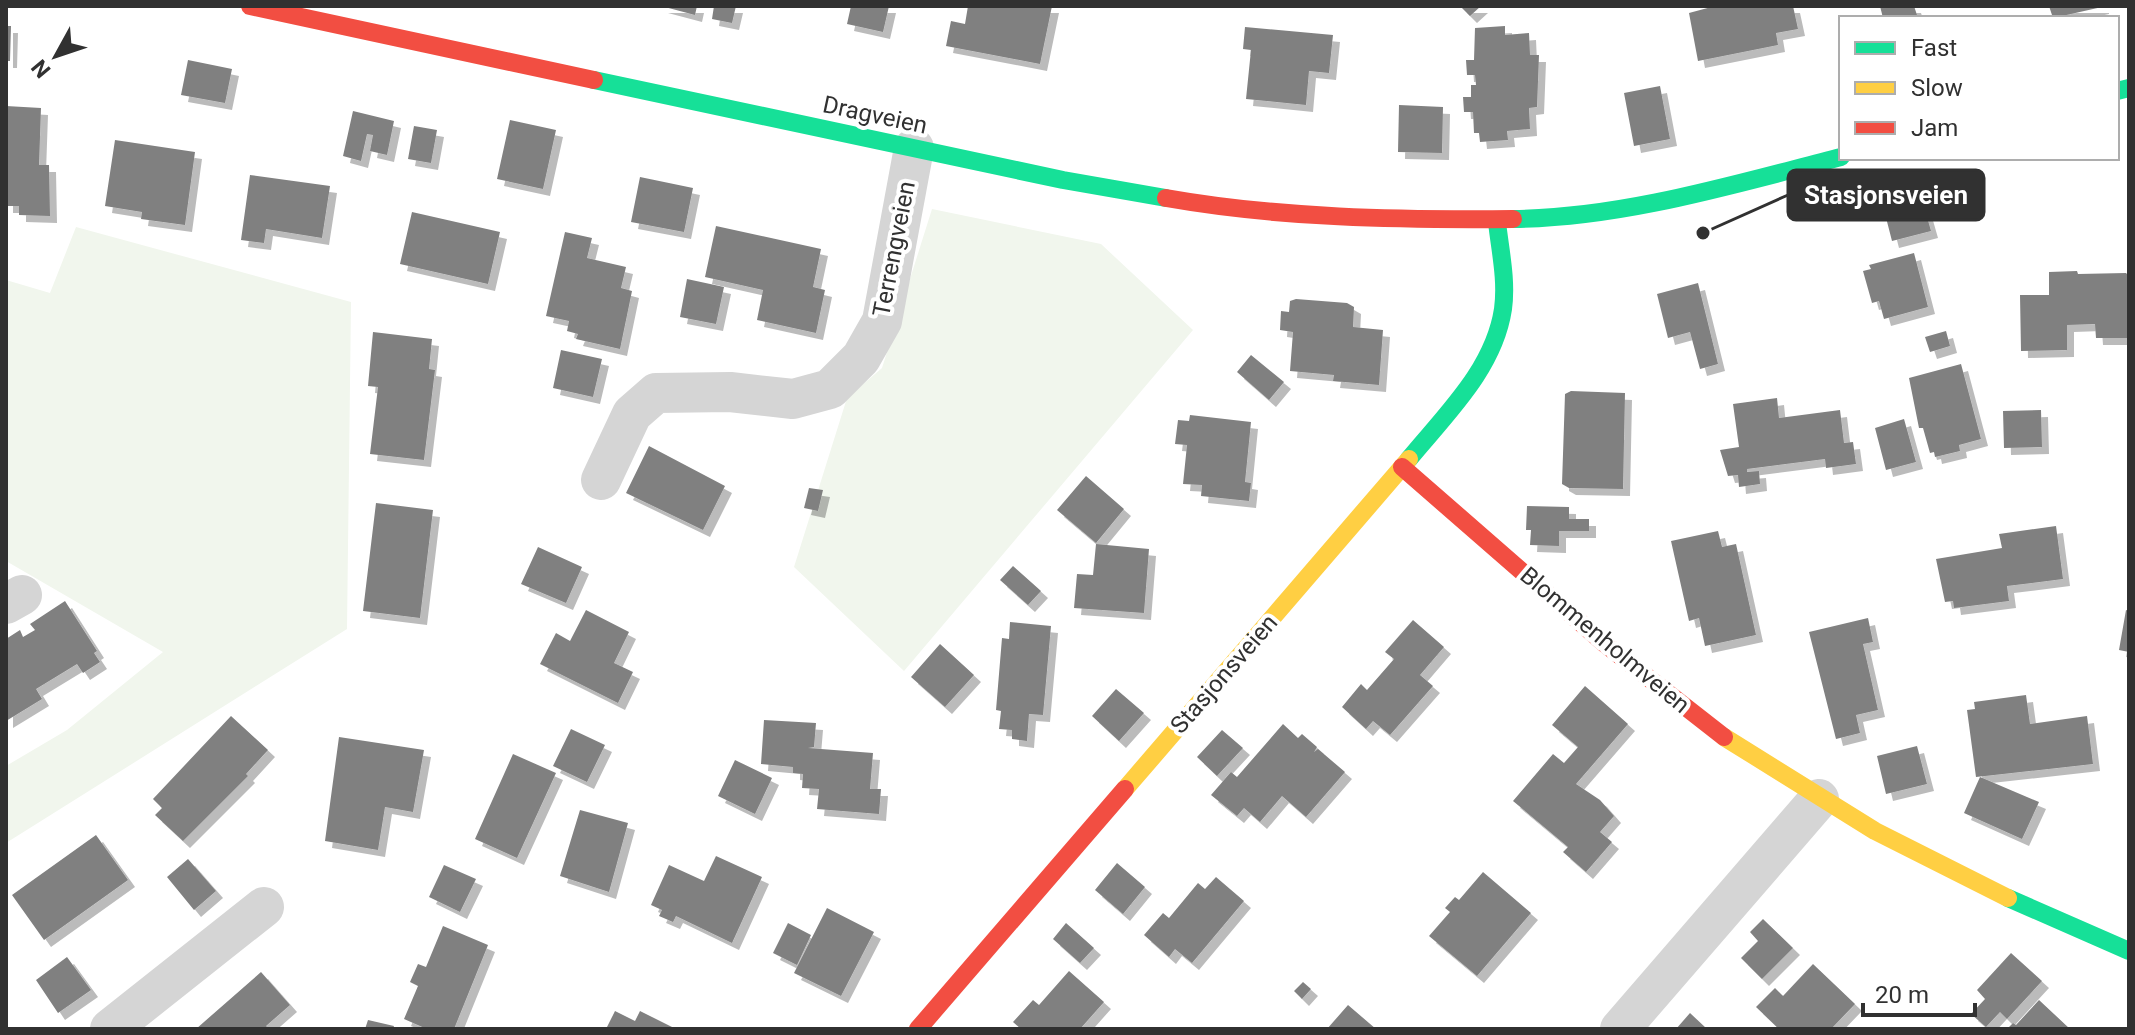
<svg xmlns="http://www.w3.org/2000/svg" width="2135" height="1035" font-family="Roboto,sans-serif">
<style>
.green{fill:#f1f6ed}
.building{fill:#808080;filter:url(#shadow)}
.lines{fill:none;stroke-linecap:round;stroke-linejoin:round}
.street{stroke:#d5d5d5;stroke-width:40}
.fast{stroke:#16e098;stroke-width:18}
.slow{stroke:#ffcf43;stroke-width:18}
.jam{stroke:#f24e42;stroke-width:18}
.labels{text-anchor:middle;stroke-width:8;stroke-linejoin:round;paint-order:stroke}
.street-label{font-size:24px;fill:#313131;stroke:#fff}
.leader{fill:none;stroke:#313131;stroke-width:3}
.callout-dot{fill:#313131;stroke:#fff;stroke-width:3}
.callout{fill:#313131;stroke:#313131;stroke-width:3}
.callout-label{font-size:26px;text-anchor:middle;font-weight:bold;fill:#fff}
</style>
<defs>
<filter id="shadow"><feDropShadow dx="7" dy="7" stdDeviation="0" flood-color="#0004"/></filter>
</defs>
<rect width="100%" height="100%" fill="#fff"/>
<path class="green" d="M 932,209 L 1101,244 L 1193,330 L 904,671 L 794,567 L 847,398 L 882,368 Z
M 76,227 L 351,302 L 347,629 L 6,843 L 6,766 L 67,730 L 163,652 L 6,561 L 6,280 L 50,293 Z"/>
<path class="building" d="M 661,6 L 697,6 L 695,15 Z
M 714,6 L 736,6 L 732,23 L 712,19 Z
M 851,6 L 889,6 L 883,32 L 847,24 Z
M 968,6 L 1052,6 L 1040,64 L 946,46 L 951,21 L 965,24 Z
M 1460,6 L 1481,6 L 1470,16 Z
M 1715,6 L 1793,6 L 1798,29 L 1776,33 L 1778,45 L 1698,61 L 1689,13 Z
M 1880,6 L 1914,6 L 1918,18 L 1883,18 Z
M 2049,6 L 2102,6 L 2102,7 L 2053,18 Z
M 6,26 L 11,26 L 10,61 L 6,61 Z
M 1505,26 L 1505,35 L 1529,33 L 1530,55 L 1539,55 L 1537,107 L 1529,108 L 1530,129 L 1507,131 L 1508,140 L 1480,142 L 1479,133 L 1474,133 L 1473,112 L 1464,112 L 1463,97 L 1471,97 L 1471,85 L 1476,85 L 1475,75 L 1467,75 L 1466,60 L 1474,60 L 1475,28 Z
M 1245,27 L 1333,35 L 1329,73 L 1309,71 L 1306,105 L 1246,99 L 1251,50 L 1243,49 Z
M 188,60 L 232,69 L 225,103 L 181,95 Z
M 1660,86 L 1670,139 L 1634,146 L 1624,93 Z
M 1399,105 L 1443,107 L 1442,153 L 1398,152 Z
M 6,106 L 41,108 L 39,165 L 49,165 L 50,216 L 19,215 L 19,206 L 6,206 Z
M 353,111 L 394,121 L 387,155 L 370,151 L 373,135 L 367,134 L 361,161 L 343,156 Z
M 510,120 L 556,130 L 543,189 L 497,179 Z
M 414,126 L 437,130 L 431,163 L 408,159 Z
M 115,140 L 195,152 L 185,225 L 141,219 L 142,212 L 105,206 Z
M 250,175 L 330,186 L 322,238 L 266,229 L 264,243 L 241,240 Z
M 640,177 L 693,188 L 684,232 L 631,222 Z
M 1921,196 L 1931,231 L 1892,241 L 1883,206 Z
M 412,212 L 500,232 L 488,284 L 400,264 Z
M 716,226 L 821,249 L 813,287 L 825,290 L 816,333 L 757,320 L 763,290 L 705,277 Z
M 565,232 L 592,238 L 587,258 L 626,267 L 621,288 L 632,291 L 620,349 L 576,339 L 578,334 L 567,331 L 569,321 L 546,316 Z
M 1914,253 L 1928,307 L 1884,319 L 1879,301 L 1872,303 L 1863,271 L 1871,269 L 1869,265 Z
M 2077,271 L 2078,274 L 2126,273 L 2129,276 L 2128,338 L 2096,338 L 2095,324 L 2067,325 L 2067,350 L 2021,351 L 2020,295 L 2049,295 L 2049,272 Z
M 687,279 L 724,287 L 716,324 L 680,317 Z
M 1698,283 L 1718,364 L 1700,369 L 1690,332 L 1668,338 L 1657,294 Z
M 1296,299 L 1347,303 L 1354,307 L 1353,327 L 1383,330 L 1379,385 L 1333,381 L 1334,375 L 1290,371 L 1293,332 L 1280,330 L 1281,311 L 1289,312 L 1290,301 Z
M 1946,331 L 1950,346 L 1930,352 L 1925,337 Z
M 373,332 L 432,339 L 429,369 L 435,370 L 424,460 L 370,454 L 378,387 L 368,386 Z
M 561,350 L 602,359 L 593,397 L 553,388 Z
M 1251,355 L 1284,382 L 1269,400 L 1237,372 Z
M 1961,364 L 1981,439 L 1959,445 L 1960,451 L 1935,457 L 1934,452 L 1930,453 L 1923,428 L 1919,428 L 1909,378 Z
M 1571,391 L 1625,393 L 1623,489 L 1569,488 L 1562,484 L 1565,394 Z
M 1777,398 L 1779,418 L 1840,410 L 1844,443 L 1853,442 L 1856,464 L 1826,468 L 1825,459 L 1747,469 L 1747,472 L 1759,471 L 1760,484 L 1739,487 L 1738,475 L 1728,476 L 1720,450 L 1739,447 L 1733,404 Z
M 2041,410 L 2042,447 L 2004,448 L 2003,411 Z
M 1190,415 L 1251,422 L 1245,482 L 1251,483 L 1249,501 L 1201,496 L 1202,485 L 1183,484 L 1187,445 L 1175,444 L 1178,420 L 1189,421 Z
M 1904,419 L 1916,462 L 1886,470 L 1875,428 Z
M 649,446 L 725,486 L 703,530 L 626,493 Z
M 1086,476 L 1124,509 L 1096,543 L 1057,510 Z
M 809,488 L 823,490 L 818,511 L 804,508 Z
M 376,503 L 433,510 L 420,618 L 363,611 Z
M 1527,506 L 1569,507 L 1569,519 L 1589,519 L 1589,531 L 1559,531 L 1559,546 L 1530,545 L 1531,530 L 1526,530 Z
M 2056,526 L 2063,579 L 2007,586 L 2009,601 L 1954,608 L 1953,601 L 1945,602 L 1936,559 L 2002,548 L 1999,534 Z
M 1718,531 L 1722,547 L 1736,544 L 1756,635 L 1705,646 L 1699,618 L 1689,621 L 1671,541 Z
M 1096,544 L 1149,549 L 1144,613 L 1074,608 L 1077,574 L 1093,575 Z
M 538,547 L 582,567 L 566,603 L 521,584 Z
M 1013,566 L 1041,591 L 1028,605 L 1000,580 Z
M 65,601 L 97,651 L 94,653 L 100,662 L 83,673 L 77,664 L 36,689 L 42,699 L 6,721 L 6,639 L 20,630 L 23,637 L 35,630 L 30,624 Z
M 586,610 L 629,632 L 614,663 L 633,672 L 618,703 L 540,664 L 556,633 L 570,641 Z
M 2126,610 L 2129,611 L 2129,652 L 2119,650 Z
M 1868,618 L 1873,642 L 1863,644 L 1878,710 L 1856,715 L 1860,733 L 1836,739 L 1809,632 Z
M 1413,620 L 1444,647 L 1420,675 L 1433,686 L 1390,735 L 1373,721 L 1366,729 L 1342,707 L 1361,684 L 1367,690 L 1394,659 L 1385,652 Z
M 1010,622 L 1051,626 L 1043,715 L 1029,714 L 1027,741 L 1012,739 L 1012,730 L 999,729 L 1001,711 L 996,710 L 1002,638 L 1009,639 Z
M 940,644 L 974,675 L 945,707 L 911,677 Z
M 1585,686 L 1628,724 L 1576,784 L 1600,800 L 1614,816 L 1600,832 L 1612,842 L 1586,872 L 1563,852 L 1568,847 L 1513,801 L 1553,754 L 1564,763 L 1578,747 L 1552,725 Z
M 1116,689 L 1144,713 L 1119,741 L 1092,716 Z
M 2026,695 L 2030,724 L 2087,716 L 2093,764 L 1976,777 L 1967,710 L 1975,709 L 1974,702 Z
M 231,716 L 268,750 L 246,774 L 248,776 L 183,841 L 155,815 L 162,808 L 153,799 Z
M 764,720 L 816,723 L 814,747 L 808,748 L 873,753 L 870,789 L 881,789 L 879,814 L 817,809 L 819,789 L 802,788 L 803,774 L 793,773 L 793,767 L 761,764 Z
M 1283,724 L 1298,738 L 1302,734 L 1317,747 L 1314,752 L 1318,749 L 1345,772 L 1306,817 L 1282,796 L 1260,822 L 1244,808 L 1237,816 L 1211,795 L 1231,772 L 1237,777 Z
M 571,729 L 605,745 L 587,782 L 553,766 Z
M 1222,730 L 1243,748 L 1217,776 L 1197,757 Z
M 339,737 L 424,750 L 413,812 L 385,807 L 378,850 L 325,841 Z
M 1917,746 L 1927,784 L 1886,794 L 1877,756 Z
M 513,754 L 556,773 L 517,858 L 475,839 Z
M 735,760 L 772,778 L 755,814 L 718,796 Z
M 1980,777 L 2039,802 L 2022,839 L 1964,813 Z
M 580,810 L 628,823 L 609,892 L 560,876 Z
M 96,835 L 128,880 L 44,940 L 12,895 Z
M 716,856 L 762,877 L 732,943 L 676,916 L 673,922 L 659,916 L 662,910 L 651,905 L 669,865 L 704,881 Z
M 188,859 L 216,891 L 194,910 L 167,877 Z
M 1117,863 L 1145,887 L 1123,914 L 1095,890 Z
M 444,865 L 476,879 L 460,912 L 429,897 Z
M 1483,872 L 1531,913 L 1477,976 L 1429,936 L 1450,912 L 1445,908 L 1455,897 L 1459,900 Z
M 1216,877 L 1244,901 L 1192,963 L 1175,949 L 1169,957 L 1144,935 L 1163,913 L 1169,918 L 1198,883 L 1205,889 Z
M 827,908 L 874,932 L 841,996 L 794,973 Z
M 1763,919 L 1793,948 L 1762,979 L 1741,958 L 1758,941 L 1750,932 Z
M 788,923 L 811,935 L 797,965 L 773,953 Z
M 1066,923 L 1094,948 L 1080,963 L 1053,939 Z
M 443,926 L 488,945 L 454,1029 L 427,1029 L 404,1019 L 418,986 L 410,982 L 418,964 L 426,967 Z
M 2011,953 L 2042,981 L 2007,1019 L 2000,1012 L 1986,1027 L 1971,1014 L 1985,999 L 1977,990 Z
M 67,957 L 91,990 L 58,1013 L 36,980 Z
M 1813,964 L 1855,1004 L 1831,1029 L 1779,1029 L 1756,1007 L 1775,988 L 1783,996 Z
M 1069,971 L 1104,1002 L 1080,1029 L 1021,1029 L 1013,1022 L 1033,1000 L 1039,1005 Z
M 261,972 L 290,1005 L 266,1026 L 269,1029 L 196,1029 Z
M 1303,982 L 1311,989 L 1302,999 L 1294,991 Z
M 2039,1000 L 2070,1029 L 2007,1029 L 2013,1023 L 2016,1025 Z
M 1348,1005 L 1376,1029 L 1327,1029 Z
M 615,1011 L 635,1021 L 640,1011 L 676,1029 L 606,1029 Z
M 1690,1013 L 1707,1029 L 1676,1029 Z
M 368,1020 L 394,1026 L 393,1029 L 365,1029 Z"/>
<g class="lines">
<path class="street" d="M 601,480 L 632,414 L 656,393 L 730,392 L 793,399 L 830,389 L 861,358 L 882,321 L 914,148
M 6,604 L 22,595
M 110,1029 L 264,907
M 1620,1029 L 1819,799"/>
<path class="fast" d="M 594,80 L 1063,180 L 1166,198
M 2117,91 L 2129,88
M 1513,219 C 1623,218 1735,184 1841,157
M 1409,459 C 1446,414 1494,369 1503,309 C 1507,280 1500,250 1497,222
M 2008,898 L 2129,951"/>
<path class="slow" d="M 1724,737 L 1875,831 L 2008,898
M 1125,789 L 1409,459"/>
<path class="jam" d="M 250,6 L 594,80
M 1166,198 C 1279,218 1398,220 1513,219
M 1402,467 L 1605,644 L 1724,737
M 918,1029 L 1125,789"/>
</g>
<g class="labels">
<g class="street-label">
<text transform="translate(875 115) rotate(12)" y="8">Dragveien</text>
<text transform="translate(894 249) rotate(-79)" y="8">Terrengveien</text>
<text transform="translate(1605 640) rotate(40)" y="8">Blommenholmveien</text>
<text transform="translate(1224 674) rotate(-49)" y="8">Stasjonsveien</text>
</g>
</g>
<path class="leader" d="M1703 233L1788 195"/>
<circle class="callout-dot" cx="1703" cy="233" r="8"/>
<rect class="callout" x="1788" y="170" width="196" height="50" rx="8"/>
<g class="callout-label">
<text x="1886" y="204">Stasjonsveien</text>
</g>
<rect width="2135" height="1035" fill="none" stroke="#313131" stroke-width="16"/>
<rect x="1839" y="16" width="280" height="144" fill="#ffffff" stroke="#adadad" stroke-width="2"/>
<rect x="1855" y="42" width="40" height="12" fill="#16e098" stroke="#adadad" stroke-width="2"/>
<text x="1911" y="56" font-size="24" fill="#313131">Fast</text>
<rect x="1855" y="82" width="40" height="12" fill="#ffcf43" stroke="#adadad" stroke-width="2"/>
<text x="1911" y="96" font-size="24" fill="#313131">Slow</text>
<rect x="1855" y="122" width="40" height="12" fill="#f24e42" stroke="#adadad" stroke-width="2"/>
<text x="1911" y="136" font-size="24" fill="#313131">Jam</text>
<g transform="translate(56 56) rotate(230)" stroke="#ffffff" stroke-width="6" paint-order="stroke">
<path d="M0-6L14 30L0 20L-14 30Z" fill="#313131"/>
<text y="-12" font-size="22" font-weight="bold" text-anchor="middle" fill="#313131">N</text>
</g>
<path d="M1863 1003v12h112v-12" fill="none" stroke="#313131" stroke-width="4"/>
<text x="1875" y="1003" font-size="24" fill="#313131" stroke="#ffffff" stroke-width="6" paint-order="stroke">20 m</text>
</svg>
